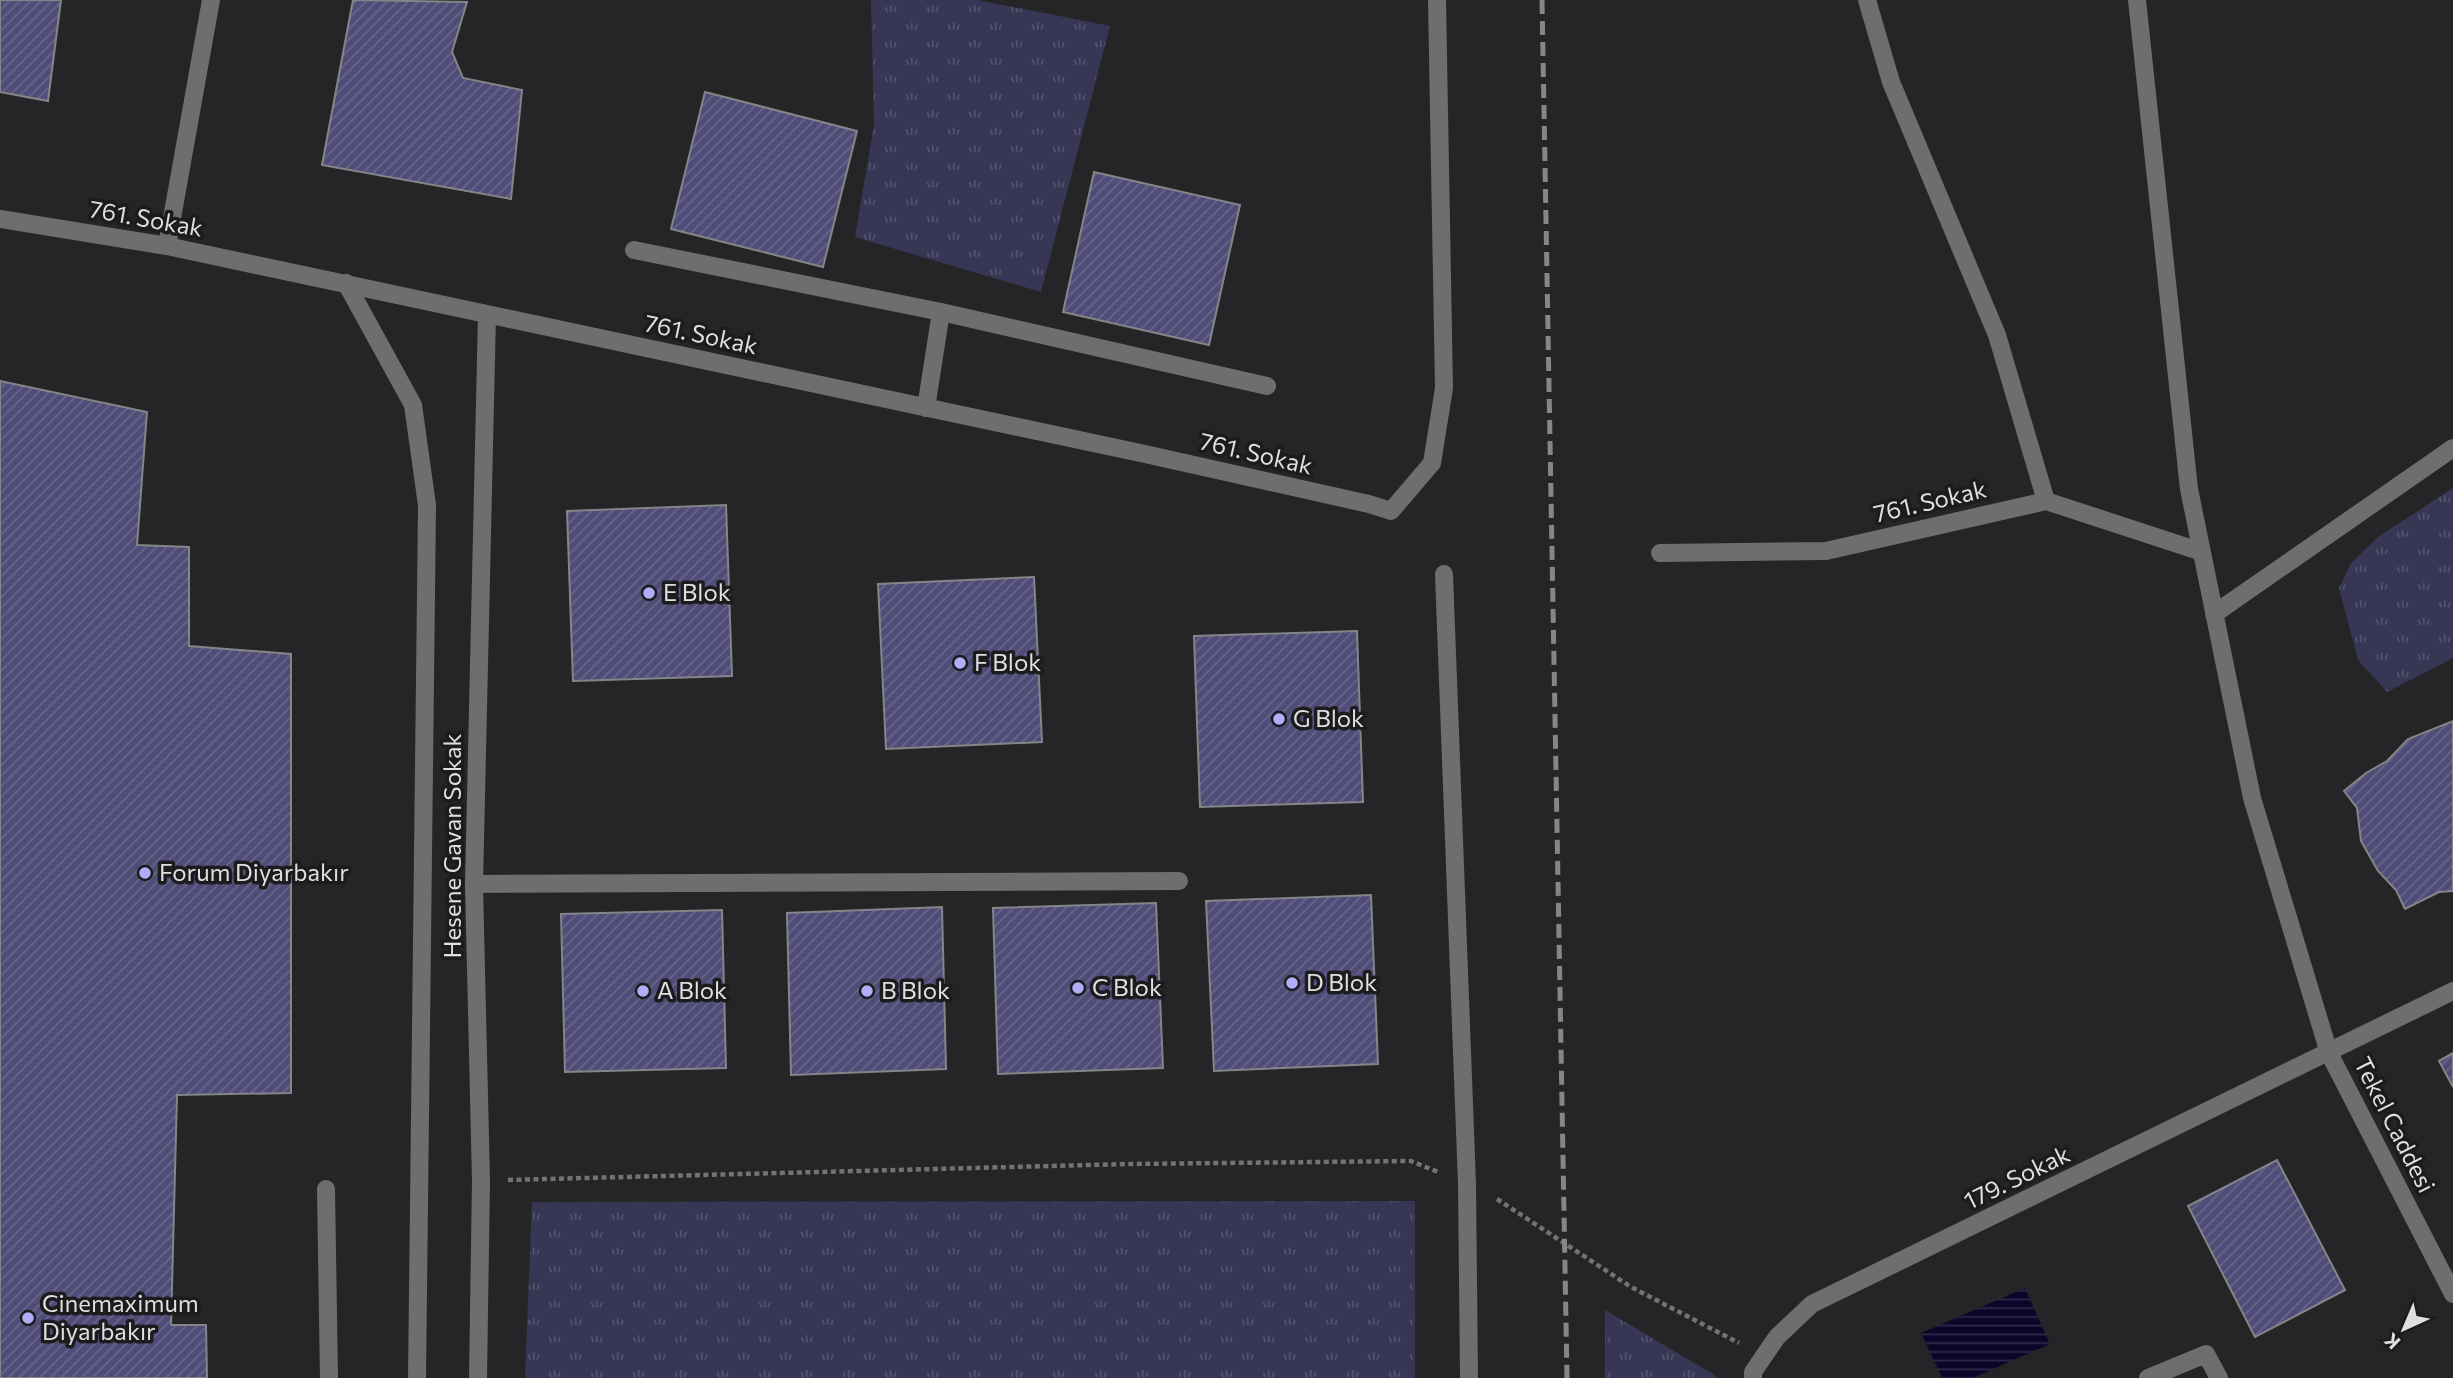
<svg xmlns="http://www.w3.org/2000/svg" width="2453" height="1378" font-family="Commissioner,sans-serif">
<style>
.grass{fill:url(#grass-tufts)}
.water{fill:url(#water-rules)}
.building{fill:url(#building-hatch);stroke:#858588;stroke-width:2}
.lines{fill:none;stroke-linecap:round;stroke-linejoin:round}
.path{stroke:#737375;stroke-width:4.5;stroke-dasharray:5 3.5;stroke-linecap:butt}
.minor{stroke:#6e6e70;stroke-width:18}
.rail{stroke:#868688;stroke-width:5;stroke-dasharray:14 7;stroke-linecap:butt}
.poi-dot{fill:#b2adf9;stroke:#1c1c1e;stroke-width:2.5}
.labels{text-anchor:middle;stroke-width:7;stroke-linejoin:round;paint-order:stroke}
.street-label{font-size:24px;fill:#dfdfe0;stroke:#1c1c1e}
.poi-label{font-size:24px;fill:#dfdfe0;stroke:#1c1c1e;text-anchor:start}
</style>
<defs>
<pattern id="grass-tufts" width="24" height="20" patternUnits="userSpaceOnUse" patternTransform="scale(1.75)"><rect width="24" height="20" fill="#383655"/><path d="M3 7l-1-3M5 7V3M7 7l1-3M15 17l-1-3M17 17v-4M19 17l1-3" fill="none" stroke="#54536d"/></pattern>
<pattern id="water-rules" width="6" height="5" patternUnits="userSpaceOnUse" patternTransform="scale(1.75)"><rect width="6" height="5" fill="#0d0529"/><path d="M0 2.5h6" fill="none" stroke="#302948"/></pattern>
<pattern id="building-hatch" width="6" height="6" patternUnits="userSpaceOnUse" patternTransform="scale(1.75)"><rect width="6" height="6" fill="#4f4c78"/><path d="M-1 1l2-2M0 6l6-6M5 7l2-2" fill="none" stroke="#68658b"/></pattern>
</defs>
<rect width="100%" height="100%" fill="#252528"/>
<path class="grass" d="M 871,0 L 977,0 L 1110,26 L 1041,292 L 855,237 L 874,125 Z
M 2453,488 L 2453,658 L 2387,692 L 2358,660 L 2339,588 L 2351,563 L 2378,537 Z
M 1415,1201 L 1415,1378 L 525,1378 L 532,1202 Z
M 1605,1310 L 1716,1376 L 1716,1378 L 1605,1378 Z"/>
<path class="water" d="M 2025,1288 L 2050,1344 L 1973,1378 L 1942,1378 L 1921,1333 Z"/>
<path class="building" d="M 0,0 L 61,0 L 48,101 L 0,92 Z
M 353,0 L 467,2 L 452,52 L 463,78 L 522,90 L 511,199 L 322,165 Z
M 705,92 L 857,131 L 823,267 L 671,229 Z
M 1094,172 L 1240,205 L 1209,345 L 1063,312 Z
M 0,381 L 147,412 L 137,545 L 189,547 L 189,646 L 291,654 L 291,1093 L 177,1095 L 171,1325 L 206,1325 L 207,1378 L 0,1378 Z
M 726,505 L 732,676 L 573,681 L 567,511 Z
M 1034,577 L 1042,742 L 886,749 L 878,584 Z
M 1357,631 L 1363,802 L 1200,807 L 1194,636 Z
M 2453,721 L 2453,891 L 2439,892 L 2405,909 L 2396,890 L 2378,871 L 2361,841 L 2357,808 L 2344,791 L 2366,773 L 2387,761 L 2408,739 Z
M 1371,895 L 1378,1064 L 1214,1071 L 1206,901 Z
M 1156,903 L 1163,1068 L 998,1074 L 993,908 Z
M 942,907 L 946,1069 L 791,1075 L 787,913 Z
M 722,910 L 726,1068 L 565,1072 L 561,914 Z
M 2453,1053 L 2453,1087 L 2439,1061 Z
M 2277,1160 L 2345,1290 L 2255,1337 L 2188,1206 Z"/>
<g class="lines">
<path class="path" d="M 508,1180 L 1128,1164 L 1411,1161 L 1438,1172
M 1497,1199 L 1631,1287 L 1739,1343"/>
<path class="minor" d="M 1867,0 L 1891,82 L 1997,335 L 2046,501
M 2137,0 L 2189,489 L 2252,798 L 2329,1053 L 2453,1294
M 0,219 L 167,246 L 1145,454 L 1369,504 L 1391,511 L 1432,463 L 1444,388 L 1437,0
M 167,246 L 211,0
M 634,250 L 941,312
M 346,283 L 413,405 L 427,505 L 417,1378
M 926,408 L 941,312 L 1267,386
M 1660,553 L 1826,551 L 2046,501 L 2202,552
M 1444,574 L 1467,1184 L 1469,1378
M 2214,614 L 2453,448
M 474,884 L 1179,881
M 326,1189 L 329,1378
M 478,1378 L 481,1181 L 474,884 L 487,315
M 1753,1378 L 1753,1372 L 1777,1337 L 1812,1304 L 2453,991
M 2148,1378 L 2206,1354 L 2219,1378"/>
<path class="rail" d="M 1542,0 L 1567,1378"/>
</g>
<g class="poi-dot">
<circle cx="649" cy="593" r="7"/>
<circle cx="960" cy="663" r="7"/>
<circle cx="1279" cy="719" r="7"/>
<circle cx="145" cy="873" r="7"/>
<circle cx="1292" cy="983" r="7"/>
<circle cx="1078" cy="988" r="7"/>
<circle cx="643" cy="991" r="7"/>
<circle cx="867" cy="991" r="7"/>
<circle cx="28" cy="1318" r="7"/>
</g>
<g class="labels">
<g class="street-label">
<text transform="translate(146 219) rotate(10)" y="8">761. Sokak</text>
<text transform="translate(701 335) rotate(12)" y="8">761. Sokak</text>
<text transform="translate(1256 454) rotate(13)" y="8">761. Sokak</text>
<text transform="translate(1930 502) rotate(-13)" y="8">761. Sokak</text>
<text transform="translate(453 846) rotate(-90)" y="8">Hesene Gavan Sokak</text>
<text transform="translate(2394 1125) rotate(63)" y="8">Tekel Caddesi</text>
<text transform="translate(2017 1178) rotate(-26)" y="8">179. Sokak</text>
</g>
<g class="poi-label">
<text x="663" y="601">E Blok</text>
<text x="974" y="671">F Blok</text>
<text x="1293" y="727">G Blok</text>
<text x="159" y="881">Forum Diyarbakır</text>
<text x="1306" y="991">D Blok</text>
<text x="1092" y="996">C Blok</text>
<text x="657" y="999">A Blok</text>
<text x="881" y="999">B Blok</text>
<text x="42" y="1312">Cinemaximum<tspan x="42" dy="28">Diyarbakır</tspan></text>
</g>
</g>
<g transform="translate(2404 1329) rotate(224)" stroke="#1c1c1e" stroke-width="5" paint-order="stroke">
<path d="M0-5L12 26L0 18L-12 26Z" fill="#dfdfe0"/>
<text y="-10" font-size="19" font-weight="bold" text-anchor="middle" fill="#dfdfe0">K</text>
</g>
</svg>
